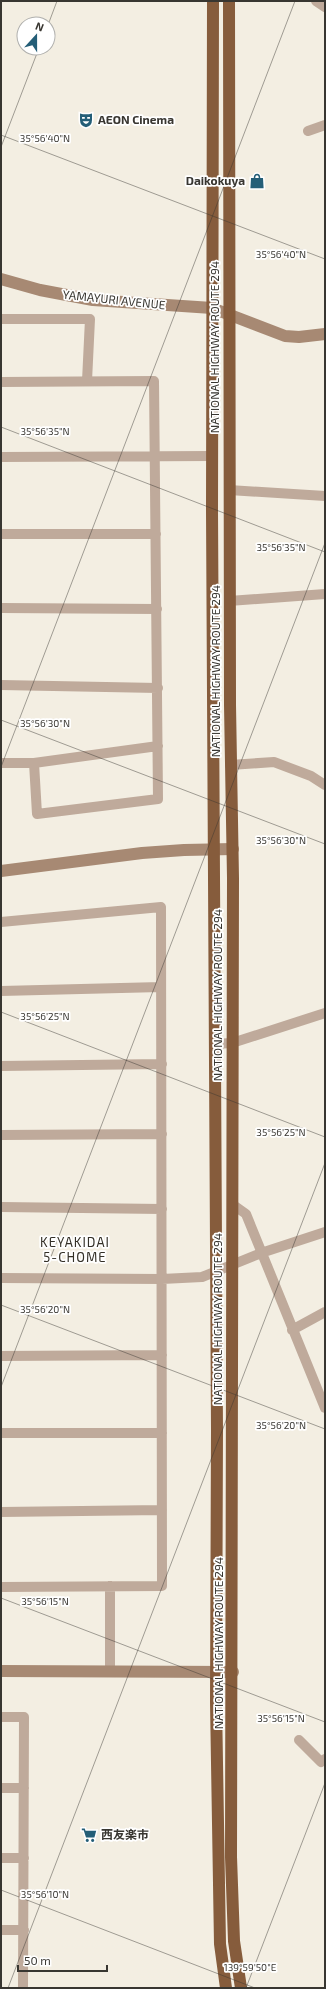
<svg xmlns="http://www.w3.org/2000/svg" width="326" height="1989" font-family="'Exo 2','Noto Sans JP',sans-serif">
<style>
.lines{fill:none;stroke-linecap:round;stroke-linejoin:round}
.street{stroke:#bfaa9b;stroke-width:10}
.secondary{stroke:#a78973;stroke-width:12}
.highway{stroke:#865c3c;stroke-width:12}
.ticks{fill:none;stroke:#383631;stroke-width:1;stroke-opacity:0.45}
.labels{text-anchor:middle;stroke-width:3.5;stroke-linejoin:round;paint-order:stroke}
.poi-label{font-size:12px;font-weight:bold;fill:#383631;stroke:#fff;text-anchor:start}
.street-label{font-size:12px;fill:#383631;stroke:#fff}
.neighbourhood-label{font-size:13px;letter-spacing:1px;fill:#343027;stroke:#fff}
.ticks-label{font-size:10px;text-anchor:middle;fill:#383631;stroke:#fff;stroke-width:3.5;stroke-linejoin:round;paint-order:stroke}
</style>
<rect width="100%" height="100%" fill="#f3eee2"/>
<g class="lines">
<path class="street" d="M 316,1 L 325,7
M 308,131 L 325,125
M 1,319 L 90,319 L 87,381
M 1,382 L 154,381 L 158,799 L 37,814 L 34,763
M 1,457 L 212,456
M 229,490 L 325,496
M 1,534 L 156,534
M 229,601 L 325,594
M 1,608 L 157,609
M 1,685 L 158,688
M 1,763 L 34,763 L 158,746
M 230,765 L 274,762 L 311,776 L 325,785
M 1,922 L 161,907 L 162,1586 L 1,1587
M 1,991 L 161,987
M 214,1044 L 232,1043 L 325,1013
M 1,1066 L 162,1064
M 1,1135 L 162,1134
M 232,1204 L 246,1214 L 325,1408
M 1,1207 L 162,1209
M 1,1278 L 162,1279 L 202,1277 L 261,1253 L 325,1232
M 292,1330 L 325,1312
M 1,1356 L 162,1355
M 1,1433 L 162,1433
M 1,1512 L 162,1510
M 110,1671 L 110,1586
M 1,1717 L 24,1717 L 23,1988
M 299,1740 L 321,1762 L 325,1759
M 1,1788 L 24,1788
M 1,1858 L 24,1858
M 1,1930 L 24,1930"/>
<path class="secondary" d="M 1,279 L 40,290 L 93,300 L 212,308 L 285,336 L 299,337 L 325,334
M 1,871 L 142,853 L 184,850 L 233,849
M 1,1671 L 233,1672"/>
<path class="highway" d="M 213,1 L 212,510 L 217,1431 L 216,1702 L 220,1944 L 226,1988
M 229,1 L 230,705 L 233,878 L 231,1857 L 234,1941 L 241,1988"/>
</g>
<path class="ticks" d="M 48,25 L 57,1M 1,135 L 325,259M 1,147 L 39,48M 1,427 L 325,552M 1,720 L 325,844M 1,767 L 295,1M 1,1012 L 325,1137M 1,1305 L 325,1429M 1,1387 L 325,543M 1,1598 L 325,1722M 1,1890 L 255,1988M 8,1988 L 325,1163M 246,1988 L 325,1783"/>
<defs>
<g id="theatre-bare" transform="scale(1.2)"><path d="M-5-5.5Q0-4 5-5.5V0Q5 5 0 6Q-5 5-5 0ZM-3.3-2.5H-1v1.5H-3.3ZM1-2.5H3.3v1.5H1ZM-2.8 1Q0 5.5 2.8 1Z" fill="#245e77" stroke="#fff" stroke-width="2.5" paint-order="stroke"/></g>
<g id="shop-bare" transform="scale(1.2)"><path d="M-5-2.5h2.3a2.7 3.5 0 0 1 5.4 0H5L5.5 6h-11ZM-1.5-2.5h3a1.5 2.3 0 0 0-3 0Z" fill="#245e77" stroke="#fff" stroke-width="2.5" paint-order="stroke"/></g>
<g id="supermarket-bare" transform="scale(1.2)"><path d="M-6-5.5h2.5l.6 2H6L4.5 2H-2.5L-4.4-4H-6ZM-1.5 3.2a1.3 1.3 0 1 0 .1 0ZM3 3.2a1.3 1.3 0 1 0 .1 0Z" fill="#245e77" stroke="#fff" stroke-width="2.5" paint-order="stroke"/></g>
</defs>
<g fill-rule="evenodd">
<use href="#theatre-bare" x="86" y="120"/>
<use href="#shop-bare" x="257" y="181"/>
<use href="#supermarket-bare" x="89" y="1835"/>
</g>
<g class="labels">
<g class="poi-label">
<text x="98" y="124">AEON Cinema</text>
<text x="245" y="185" text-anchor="end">Daikokuya</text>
<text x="101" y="1839">西友楽市</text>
</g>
<g class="street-label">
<text transform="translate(114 300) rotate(6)" y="4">YAMAYURI AVENUE</text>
<text transform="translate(215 347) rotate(-90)" y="4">NATIONAL HIGHWAY ROUTE 294</text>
<text transform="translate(216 671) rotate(-90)" y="4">NATIONAL HIGHWAY ROUTE 294</text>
<text transform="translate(218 995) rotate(-90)" y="4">NATIONAL HIGHWAY ROUTE 294</text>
<text transform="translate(218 1319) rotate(-90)" y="4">NATIONAL HIGHWAY ROUTE 294</text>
<text transform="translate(219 1643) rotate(-90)" y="4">NATIONAL HIGHWAY ROUTE 294</text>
</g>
<g class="neighbourhood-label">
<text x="75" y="1247">KEYAKIDAI<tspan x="75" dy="15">5-CHOME</tspan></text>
</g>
</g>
<g class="ticks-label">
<text x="45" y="142">35°56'40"N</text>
<text x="281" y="258">35°56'40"N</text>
<text x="45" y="435">35°56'35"N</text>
<text x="281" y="551">35°56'35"N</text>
<text x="45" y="727">35°56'30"N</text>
<text x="281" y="844">35°56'30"N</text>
<text x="45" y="1020">35°56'25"N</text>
<text x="281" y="1136">35°56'25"N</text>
<text x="45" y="1313">35°56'20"N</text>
<text x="281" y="1429">35°56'20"N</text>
<text x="45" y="1605">35°56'15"N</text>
<text x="281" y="1722">35°56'15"N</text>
<text x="45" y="1898">35°56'10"N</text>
<text x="250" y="1971">139°59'50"E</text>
</g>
<rect width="326" height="1989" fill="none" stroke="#383631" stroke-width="4"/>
<g transform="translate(36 36) rotate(21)"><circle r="19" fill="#ffffff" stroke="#afafad"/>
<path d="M0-3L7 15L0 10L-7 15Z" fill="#245e77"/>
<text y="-6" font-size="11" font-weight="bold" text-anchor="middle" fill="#383631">N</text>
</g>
<path d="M18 1965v6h89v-6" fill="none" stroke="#383631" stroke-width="2"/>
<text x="24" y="1965" font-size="12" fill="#383631" stroke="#ffffff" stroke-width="3" paint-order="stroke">50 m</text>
</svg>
